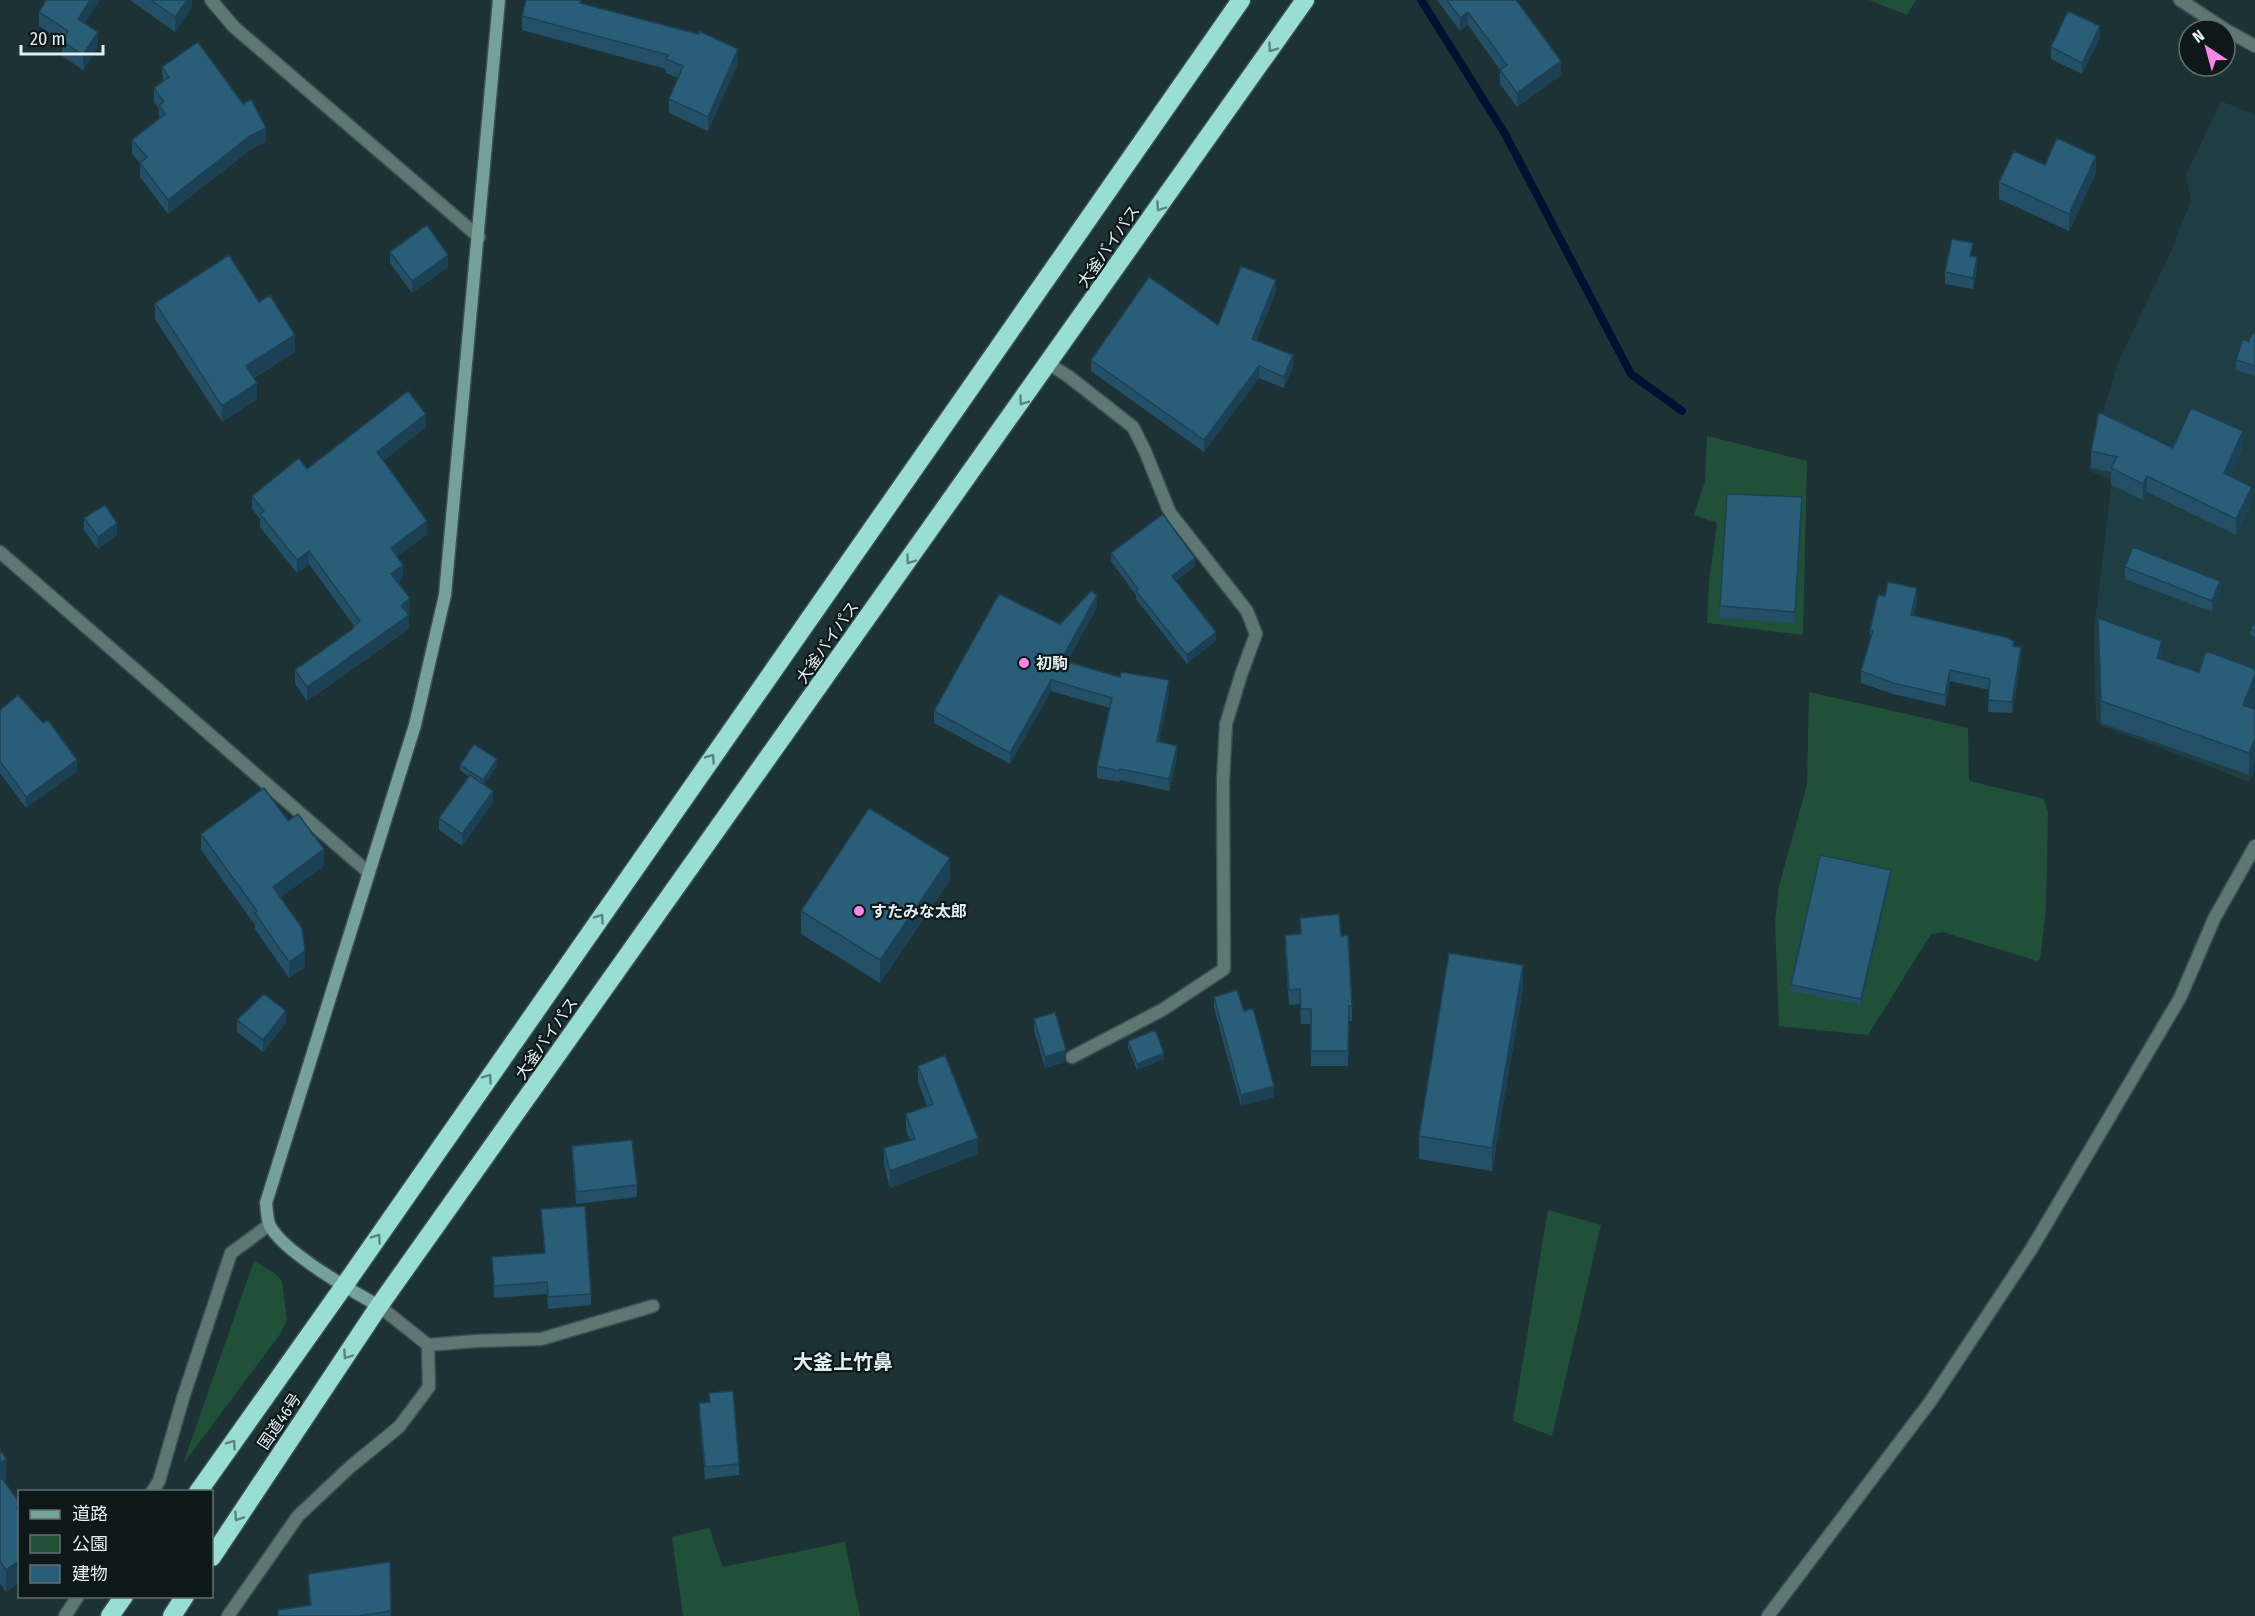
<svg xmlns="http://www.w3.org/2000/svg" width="2255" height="1616" font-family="'Fira Sans Condensed','Noto Sans JP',sans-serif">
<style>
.built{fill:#1f3e43}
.green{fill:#205138}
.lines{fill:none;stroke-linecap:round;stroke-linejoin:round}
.stream{stroke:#001031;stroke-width:8}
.street-casing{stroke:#3c5053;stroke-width:15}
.secondary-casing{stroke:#3c5053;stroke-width:15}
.highway-casing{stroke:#3c5053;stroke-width:21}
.street{stroke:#5d7773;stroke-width:12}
.secondary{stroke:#75a19a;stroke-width:12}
.highway{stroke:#99ded3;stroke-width:18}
.wall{fill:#235067}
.shaded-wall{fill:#1d4154}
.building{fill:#295d78;stroke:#1d4154;stroke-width:1.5}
.oneway{stroke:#5a857f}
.poi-dot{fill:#fa87e7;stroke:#0e1819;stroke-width:2}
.labels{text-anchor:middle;stroke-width:4.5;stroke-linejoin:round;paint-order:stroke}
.street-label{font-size:16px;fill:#e2eef1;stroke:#0e1819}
.poi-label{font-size:16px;font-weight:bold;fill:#e2eef1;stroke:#0e1819;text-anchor:start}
.quarter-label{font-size:20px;font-weight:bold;fill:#e2eef1;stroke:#0e1819}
</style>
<rect width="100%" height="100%" fill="#1c3235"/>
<path class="built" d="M 2221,101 L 2255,115 L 2255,771 L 2250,782 L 2100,725 L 2096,719 L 2094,630 L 2112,480 L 2089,471 L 2098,430 L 2118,362 L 2169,256 L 2191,201 L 2186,175 Z"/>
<path class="green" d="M 1869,0 L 1916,0 L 1907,15 Z
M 1707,436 L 1807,461 L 1803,635 L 1707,623 L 1709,582 L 1717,523 L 1694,515 L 1705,481 Z
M 1809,692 L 1968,728 L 1969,781 L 2044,799 L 2048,812 L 2046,909 L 2040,959 L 2037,961 L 1943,932 L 1931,934 L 1868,1035 L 1779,1026 L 1775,923 L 1779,886 L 1807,785 Z
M 1548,1210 L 1601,1225 L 1552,1436 L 1513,1421 Z
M 254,1261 L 274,1273 L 282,1281 L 287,1320 L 281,1333 L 183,1464 Z
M 709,1528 L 723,1567 L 845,1542 L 860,1616 L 683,1616 L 672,1537 Z"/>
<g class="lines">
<path class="stream" d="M 1421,0 L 1505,134 L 1631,374 L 1682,411"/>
<g class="street-casing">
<path id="street" d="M 211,0 L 234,27 L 479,237
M 2180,0 L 2226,30 L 2255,46
M 1049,364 L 1068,376 L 1133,427 L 1145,451 L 1170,513 L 1247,611 L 1256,634 L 1241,675 L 1226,724 L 1223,782 L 1224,969 L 1162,1010 L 1072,1057
M 0,552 L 368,872
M 428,1345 L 476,1341 L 541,1339 L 653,1306
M 152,1492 L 159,1481 L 183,1398 L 231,1253 L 269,1225
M 65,1616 L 78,1596
M 228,1616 L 298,1516 L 350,1467 L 399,1427 L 429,1387 L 428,1345 L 379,1306
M 1768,1616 L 1930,1402 L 2032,1248 L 2180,998 L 2214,919 L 2255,846"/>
</g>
<g class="secondary-casing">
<path id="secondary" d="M 379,1306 C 352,1291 284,1252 270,1226 C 267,1220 267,1210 266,1203 L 415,725 L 445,595 L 499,0"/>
</g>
<g class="highway-casing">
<path id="highway" d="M 198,1492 L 344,1286 L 1241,0
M 212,1557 L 379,1306 L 1305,0
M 110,1616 L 124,1596
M 172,1616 L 185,1596"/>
</g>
<use href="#street" class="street"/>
<use href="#secondary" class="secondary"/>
<use href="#highway" class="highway"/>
</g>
<path class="wall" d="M 130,0 L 192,0 L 192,7 L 175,32 Z
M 1437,0 L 1516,0 L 1561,75 L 1517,107 L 1500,84 L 1500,70 L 1468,25 L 1460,31 Z
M 583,3 L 738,63 L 708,131 L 669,113 L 669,99 L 678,78 L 666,73 L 666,69 L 522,30 L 522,16 Z
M 39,12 L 85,23 L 98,47 L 83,70 L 62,56 L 62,41 L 39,26 Z
M 2100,38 L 2082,74 L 2051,59 L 2051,47 Z
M 162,67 L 266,142 L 250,150 L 168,214 L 140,177 L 140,163 L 132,154 L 132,140 L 159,118 L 159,109 L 154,102 L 154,88 L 163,81 Z
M 2045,165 L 2096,173 L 2069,231 L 1999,199 L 1999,182 Z
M 390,252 L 448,267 L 412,293 L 390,263 Z
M 1972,256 L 1977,269 L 1973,289 L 1945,284 L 1945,272 Z
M 1276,291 L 1256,341 L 1293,367 L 1284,388 L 1259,378 L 1204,452 L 1091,371 L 1091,360 L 1218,325 Z
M 259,302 L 295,352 L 254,378 L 257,399 L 222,422 L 155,319 L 155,303 Z
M 2255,334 L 2255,376 L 2236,370 L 2236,360 Z
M 426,427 L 383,461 L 427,534 L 397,556 L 403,578 L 398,582 L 410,612 L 408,614 L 409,629 L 307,701 L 295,684 L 295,670 L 353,629 L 354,626 L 309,564 L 297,573 L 260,527 L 260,519 L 252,509 L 252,496 L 307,469 Z
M 2173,448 L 2243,448 L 2230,476 L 2252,503 L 2236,535 L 2147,492 L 2143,500 L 2111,485 L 2111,472 L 2091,468 L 2091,451 Z
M 1802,509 L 1795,623 L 1720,618 L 1720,606 Z
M 84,518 L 117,535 L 98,549 L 84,530 Z
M 1111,553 L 1195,566 L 1176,581 L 1216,640 L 1187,664 L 1136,599 L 1136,595 L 1111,561 Z
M 2125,567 L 2220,592 L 2212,612 L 2125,579 Z
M 1885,596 L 1917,600 L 1914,615 L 2009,639 L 2021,658 L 2012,713 L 1988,712 L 1989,690 L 1950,681 L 1945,706 L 1893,694 L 1861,683 L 1861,671 L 1870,640 L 1870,630 Z
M 1097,607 L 1067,662 L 1169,692 L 1159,742 L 1177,757 L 1169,791 L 1120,780 L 1119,782 L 1097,778 L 1097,766 L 1110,708 L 1051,691 L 1010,764 L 934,723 L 934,711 L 1060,624 Z
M 2098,618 L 2162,659 L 2199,672 L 2255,669 L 2255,697 L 2251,708 L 2249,775 L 2101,723 Z
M 2255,621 L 2255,637 L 2251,635 L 2251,629 Z
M 0,710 L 77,771 L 26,808 L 0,773 Z
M 460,765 L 497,765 L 484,785 L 493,802 L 462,846 L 439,830 L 439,818 L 469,777 L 460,770 Z
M 288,821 L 324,866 L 280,897 L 305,967 L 289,978 L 255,929 L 255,925 L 201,850 L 201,834 Z
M 1891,876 L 1861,1005 L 1791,991 L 1791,985 Z
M 950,880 L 880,983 L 801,934 L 801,911 Z
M 1300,918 L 1341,936 L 1352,1006 L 1352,1021 L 1349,1021 L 1348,1066 L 1311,1066 L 1311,1024 L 1301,1024 L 1300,1004 L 1289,1005 L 1285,951 L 1285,935 L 1300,934 Z
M 1523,988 L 1492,1171 L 1419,1159 L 1419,1136 Z
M 1214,997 L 1244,1011 L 1274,1097 L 1241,1106 L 1214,1008 Z
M 1034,1019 L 1066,1062 L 1045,1068 L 1034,1030 Z
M 237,1020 L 286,1023 L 263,1052 L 237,1032 Z
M 1128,1041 L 1164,1059 L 1137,1070 L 1128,1047 Z
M 918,1066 L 978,1154 L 890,1188 L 884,1165 L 884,1148 L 910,1140 L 906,1130 L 906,1114 L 927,1106 L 918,1082 Z
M 572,1146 L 637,1185 L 637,1197 L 576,1204 L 572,1158 Z
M 541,1209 L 591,1294 L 591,1305 L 548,1309 L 547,1294 L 494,1298 L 492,1257 L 544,1253 Z
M 709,1393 L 739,1464 L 739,1475 L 705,1479 L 699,1415 L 699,1403 L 709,1402 Z
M 0,1450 L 6,1481 L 4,1483 L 20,1503 L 6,1592 L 0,1583 Z
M 390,1562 L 391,1616 L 278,1616 L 310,1605 L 308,1586 L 308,1574 Z"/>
<path class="shaded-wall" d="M 90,0 L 100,0 L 78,34 L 78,19 Z
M 187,0 L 192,0 L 192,7 L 175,32 L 175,17 Z
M 1468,12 L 1468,25 L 1460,31 L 1460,18 Z
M 2100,26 L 2100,38 L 2082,74 L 2082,63 Z
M 98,32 L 98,47 L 83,70 L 83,55 Z
M 738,49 L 738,63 L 708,131 L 708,117 Z
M 1561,61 L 1561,75 L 1517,107 L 1517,93 Z
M 266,128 L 266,142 L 250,150 L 168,214 L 168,200 L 250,136 Z
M 2096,156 L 2096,173 L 2069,231 L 2069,214 Z
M 448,255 L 448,267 L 412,293 L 412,281 Z
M 1977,257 L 1977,269 L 1973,289 L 1973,278 Z
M 1276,280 L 1276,291 L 1252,351 L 1252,339 Z
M 295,335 L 295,352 L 246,382 L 246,366 Z
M 1293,355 L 1293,367 L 1284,388 L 1284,377 Z
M 1259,366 L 1259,378 L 1204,452 L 1204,440 Z
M 257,383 L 257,399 L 222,422 L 222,406 Z
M 426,414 L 426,427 L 377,466 L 377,452 Z
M 2243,431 L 2243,448 L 2224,490 L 2224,473 Z
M 2147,476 L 2147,492 L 2143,500 L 2143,484 Z
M 2252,487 L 2252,503 L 2236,535 L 2236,519 Z
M 1802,497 L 1802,509 L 1795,623 L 1795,612 Z
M 427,521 L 427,534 L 391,561 L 391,548 Z
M 117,523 L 117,535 L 98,549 L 98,537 Z
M 309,551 L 309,564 L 297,573 L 297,560 Z
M 1195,558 L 1195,566 L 1172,584 L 1172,576 Z
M 403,565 L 403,578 L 391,587 L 391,574 Z
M 2220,581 L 2220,592 L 2212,612 L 2212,601 Z
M 1917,588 L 1917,600 L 1911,626 L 1911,615 Z
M 1097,595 L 1097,607 L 1061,672 L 1061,660 Z
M 410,598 L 410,612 L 401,619 L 401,606 Z
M 409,615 L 409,629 L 307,701 L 307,687 Z
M 1216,632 L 1216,640 L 1187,664 L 1187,655 Z
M 2162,641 L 2162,662 L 2157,658 Z
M 2021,647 L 2021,658 L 2012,713 L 2012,702 Z
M 1950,670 L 1950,681 L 1945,706 L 1945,695 Z
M 2255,675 L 2255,697 L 2243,727 L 2243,705 Z
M 1051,680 L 1051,691 L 1010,764 L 1010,753 Z
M 1169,680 L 1169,692 L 1157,753 L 1157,741 Z
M 2255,739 L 2255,761 L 2249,775 L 2249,753 Z
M 1177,746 L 1177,757 L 1169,791 L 1169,779 Z
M 497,759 L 497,765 L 483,786 L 483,780 Z
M 77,760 L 77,771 L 26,808 L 26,797 Z
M 493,791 L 493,802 L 462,846 L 462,834 Z
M 324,849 L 324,866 L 273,903 L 273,887 Z
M 950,858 L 950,880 L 880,983 L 880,960 Z
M 1891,870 L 1891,876 L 1861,1005 L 1861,999 Z
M 305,951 L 305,967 L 289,978 L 289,962 Z
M 1523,965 L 1523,988 L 1492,1171 L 1492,1148 Z
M 286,1011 L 286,1023 L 263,1052 L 263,1040 Z
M 1066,1050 L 1066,1062 L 1045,1068 L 1045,1057 Z
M 1164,1053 L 1164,1059 L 1137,1070 L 1137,1064 Z
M 1274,1086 L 1274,1097 L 1241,1106 L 1241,1095 Z
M 978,1138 L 978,1154 L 890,1188 L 890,1171 Z
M 6,1459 L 6,1481 L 0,1486 L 0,1463 Z
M 20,1560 L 20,1583 L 6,1592 L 6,1570 Z"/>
<path class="building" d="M 46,0 L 90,0 L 78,19 L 98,32 L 83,55 L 62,41 L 68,31 L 39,12 Z
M 151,0 L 187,0 L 175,17 Z
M 526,0 L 581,0 L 580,3 L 698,34 L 699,31 L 738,49 L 708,117 L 669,99 L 683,66 L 666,59 L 668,55 L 522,16 Z
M 1447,0 L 1516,0 L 1561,61 L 1517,93 L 1500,70 L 1507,65 L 1468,12 L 1460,18 Z
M 2068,11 L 2100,26 L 2082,63 L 2051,47 Z
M 198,42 L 243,104 L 251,99 L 266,128 L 250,136 L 168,200 L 140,163 L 147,157 L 132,140 L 165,114 L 159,105 L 164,102 L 154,88 L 169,77 L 162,67 Z
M 2057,138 L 2096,156 L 2069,214 L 1999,182 L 2014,151 L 2045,165 Z
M 427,225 L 448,255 L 412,281 L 390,252 Z
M 1952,239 L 1973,243 L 1970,256 L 1977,257 L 1973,278 L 1945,272 Z
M 229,255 L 259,302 L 270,295 L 295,335 L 246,366 L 257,383 L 222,406 L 155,303 Z
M 1241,266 L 1276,280 L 1252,339 L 1293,355 L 1284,377 L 1259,366 L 1204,440 L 1091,360 L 1149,277 L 1218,325 Z
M 2252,333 L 2255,334 L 2255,366 L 2236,360 L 2243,339 L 2249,342 Z
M 408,391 L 426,414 L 377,452 L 427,521 L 391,548 L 403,565 L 391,574 L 410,598 L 401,606 L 409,615 L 307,687 L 295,670 L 354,628 L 353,627 L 360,621 L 309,551 L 297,560 L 260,514 L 264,511 L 252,496 L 299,458 L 307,469 Z
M 2191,408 L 2243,431 L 2224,473 L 2252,487 L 2236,519 L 2147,476 L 2143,484 L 2111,468 L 2117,457 L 2091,451 L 2099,412 L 2173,448 Z
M 1727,494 L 1802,497 L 1795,612 L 1720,606 Z
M 105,505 L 117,523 L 98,537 L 84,518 Z
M 1163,514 L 1195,558 L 1172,576 L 1216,632 L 1187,655 L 1136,591 L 1138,589 L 1111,553 Z
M 2133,547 L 2220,581 L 2212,601 L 2125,567 Z
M 1888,582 L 1917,588 L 1911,615 L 2009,638 L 2009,639 L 2014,641 L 2013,646 L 2021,647 L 2012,702 L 1988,700 L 1990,679 L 1950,670 L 1945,695 L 1893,683 L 1861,671 L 1873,630 L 1870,630 L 1878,595 L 1885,596 Z
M 1091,591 L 1097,595 L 1061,660 L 1120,677 L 1121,672 L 1169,680 L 1157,741 L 1177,746 L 1169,779 L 1120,769 L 1119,771 L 1097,766 L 1112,698 L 1051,680 L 1010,753 L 934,711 L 999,594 L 1060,624 Z
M 2098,618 L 2162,641 L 2157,658 L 2199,672 L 2206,651 L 2255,669 L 2255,675 L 2243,705 L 2255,709 L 2255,739 L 2249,753 L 2101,701 Z
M 2255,621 L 2255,631 L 2251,629 Z
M 18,695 L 43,723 L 48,720 L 77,760 L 26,797 L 0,761 L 0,710 Z
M 474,744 L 497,759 L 483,780 L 460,765 Z
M 470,775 L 493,791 L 462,834 L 439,818 Z
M 264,788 L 288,821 L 298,814 L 324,849 L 273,887 L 302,928 L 305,951 L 289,962 L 255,913 L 257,911 L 201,834 Z
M 869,808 L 950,858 L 880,960 L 801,911 Z
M 1820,855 L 1891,870 L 1861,999 L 1791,985 Z
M 1339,914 L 1341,936 L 1348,935 L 1352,1006 L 1349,1006 L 1348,1051 L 1311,1051 L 1311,1009 L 1301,1009 L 1300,989 L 1289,990 L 1285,935 L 1301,934 L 1300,918 Z
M 1449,953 L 1523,965 L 1492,1148 L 1419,1136 Z
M 1237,990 L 1244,1011 L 1253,1008 L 1274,1086 L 1241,1095 L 1214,997 Z
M 264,994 L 286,1011 L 263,1040 L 237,1020 Z
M 1055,1012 L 1066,1050 L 1045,1057 L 1034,1019 Z
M 1155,1030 L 1164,1053 L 1137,1064 L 1128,1041 Z
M 945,1055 L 978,1138 L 890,1171 L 884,1148 L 915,1139 L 906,1114 L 933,1104 L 918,1066 Z
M 632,1140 L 637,1185 L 576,1192 L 572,1146 Z
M 585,1206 L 591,1294 L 548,1297 L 547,1282 L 494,1286 L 492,1257 L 545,1253 L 541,1209 Z
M 733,1391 L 739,1464 L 705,1467 L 699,1403 L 710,1402 L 709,1393 Z
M 0,1450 L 6,1459 L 0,1463 Z
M 0,1476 L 20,1503 L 20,1507 L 17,1508 L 20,1512 L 20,1560 L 6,1570 L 0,1561 Z
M 390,1562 L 391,1611 L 357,1616 L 278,1616 L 278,1610 L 311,1605 L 308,1574 Z"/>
<defs><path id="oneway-chevron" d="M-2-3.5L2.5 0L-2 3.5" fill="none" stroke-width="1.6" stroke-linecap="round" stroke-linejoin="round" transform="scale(1.5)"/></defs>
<g class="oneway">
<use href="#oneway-chevron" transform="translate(1272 48) rotate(125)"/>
<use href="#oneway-chevron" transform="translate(1160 207) rotate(125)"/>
<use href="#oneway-chevron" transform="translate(1023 401) rotate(125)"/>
<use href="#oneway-chevron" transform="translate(910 560) rotate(125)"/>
<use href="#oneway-chevron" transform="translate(711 758) rotate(-55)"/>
<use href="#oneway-chevron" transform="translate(600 918) rotate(-55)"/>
<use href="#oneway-chevron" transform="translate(488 1078) rotate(-55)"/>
<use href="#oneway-chevron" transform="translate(377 1238) rotate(-55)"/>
<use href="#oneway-chevron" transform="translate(347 1355) rotate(124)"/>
<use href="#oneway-chevron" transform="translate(232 1444) rotate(-55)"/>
<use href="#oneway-chevron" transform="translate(238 1517) rotate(124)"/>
</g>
<g class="poi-dot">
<circle cx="1024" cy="663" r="6"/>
<circle cx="859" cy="911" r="6"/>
</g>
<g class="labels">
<g class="street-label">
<text transform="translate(1108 246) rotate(-55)" y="6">大釜バイパス</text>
<text transform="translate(827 642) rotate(-55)" y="6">大釜バイパス</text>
<text transform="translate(546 1038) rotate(-55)" y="6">大釜バイパス</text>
<text transform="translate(279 1421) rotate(-56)" y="6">国道46号</text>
</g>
<g class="poi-label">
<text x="1036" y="669">初駒</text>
<text x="871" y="917">すたみな太郎</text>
</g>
<g class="quarter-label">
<text x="843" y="1369">大釜上竹鼻</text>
</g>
</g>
<rect x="18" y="1490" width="195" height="108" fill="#0e1819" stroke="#636e6f" stroke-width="1.5"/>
<rect x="30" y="1510" width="30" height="9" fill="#75a19a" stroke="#636e6f" stroke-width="1.5"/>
<text x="72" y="1520" font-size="18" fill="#e2eef1">道路</text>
<rect x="30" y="1535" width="30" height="18" fill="#205138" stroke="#636e6f" stroke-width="1.5"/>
<text x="72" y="1550" font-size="18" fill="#e2eef1">公園</text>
<rect x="30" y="1565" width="30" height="18" fill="#295d78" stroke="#636e6f" stroke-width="1.5"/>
<text x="72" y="1580" font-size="18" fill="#e2eef1">建物</text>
<g transform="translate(2207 48) rotate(324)"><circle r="28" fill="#0e1819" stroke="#636e6f" stroke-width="1.5"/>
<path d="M0-4.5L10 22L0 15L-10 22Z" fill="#fa87e7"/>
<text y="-9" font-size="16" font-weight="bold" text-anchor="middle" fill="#e2eef1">N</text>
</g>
<path d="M21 45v9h82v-9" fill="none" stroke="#e2eef1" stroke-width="3"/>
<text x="30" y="45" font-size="18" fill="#e2eef1" stroke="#0e1819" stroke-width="4.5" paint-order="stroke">20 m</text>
</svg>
